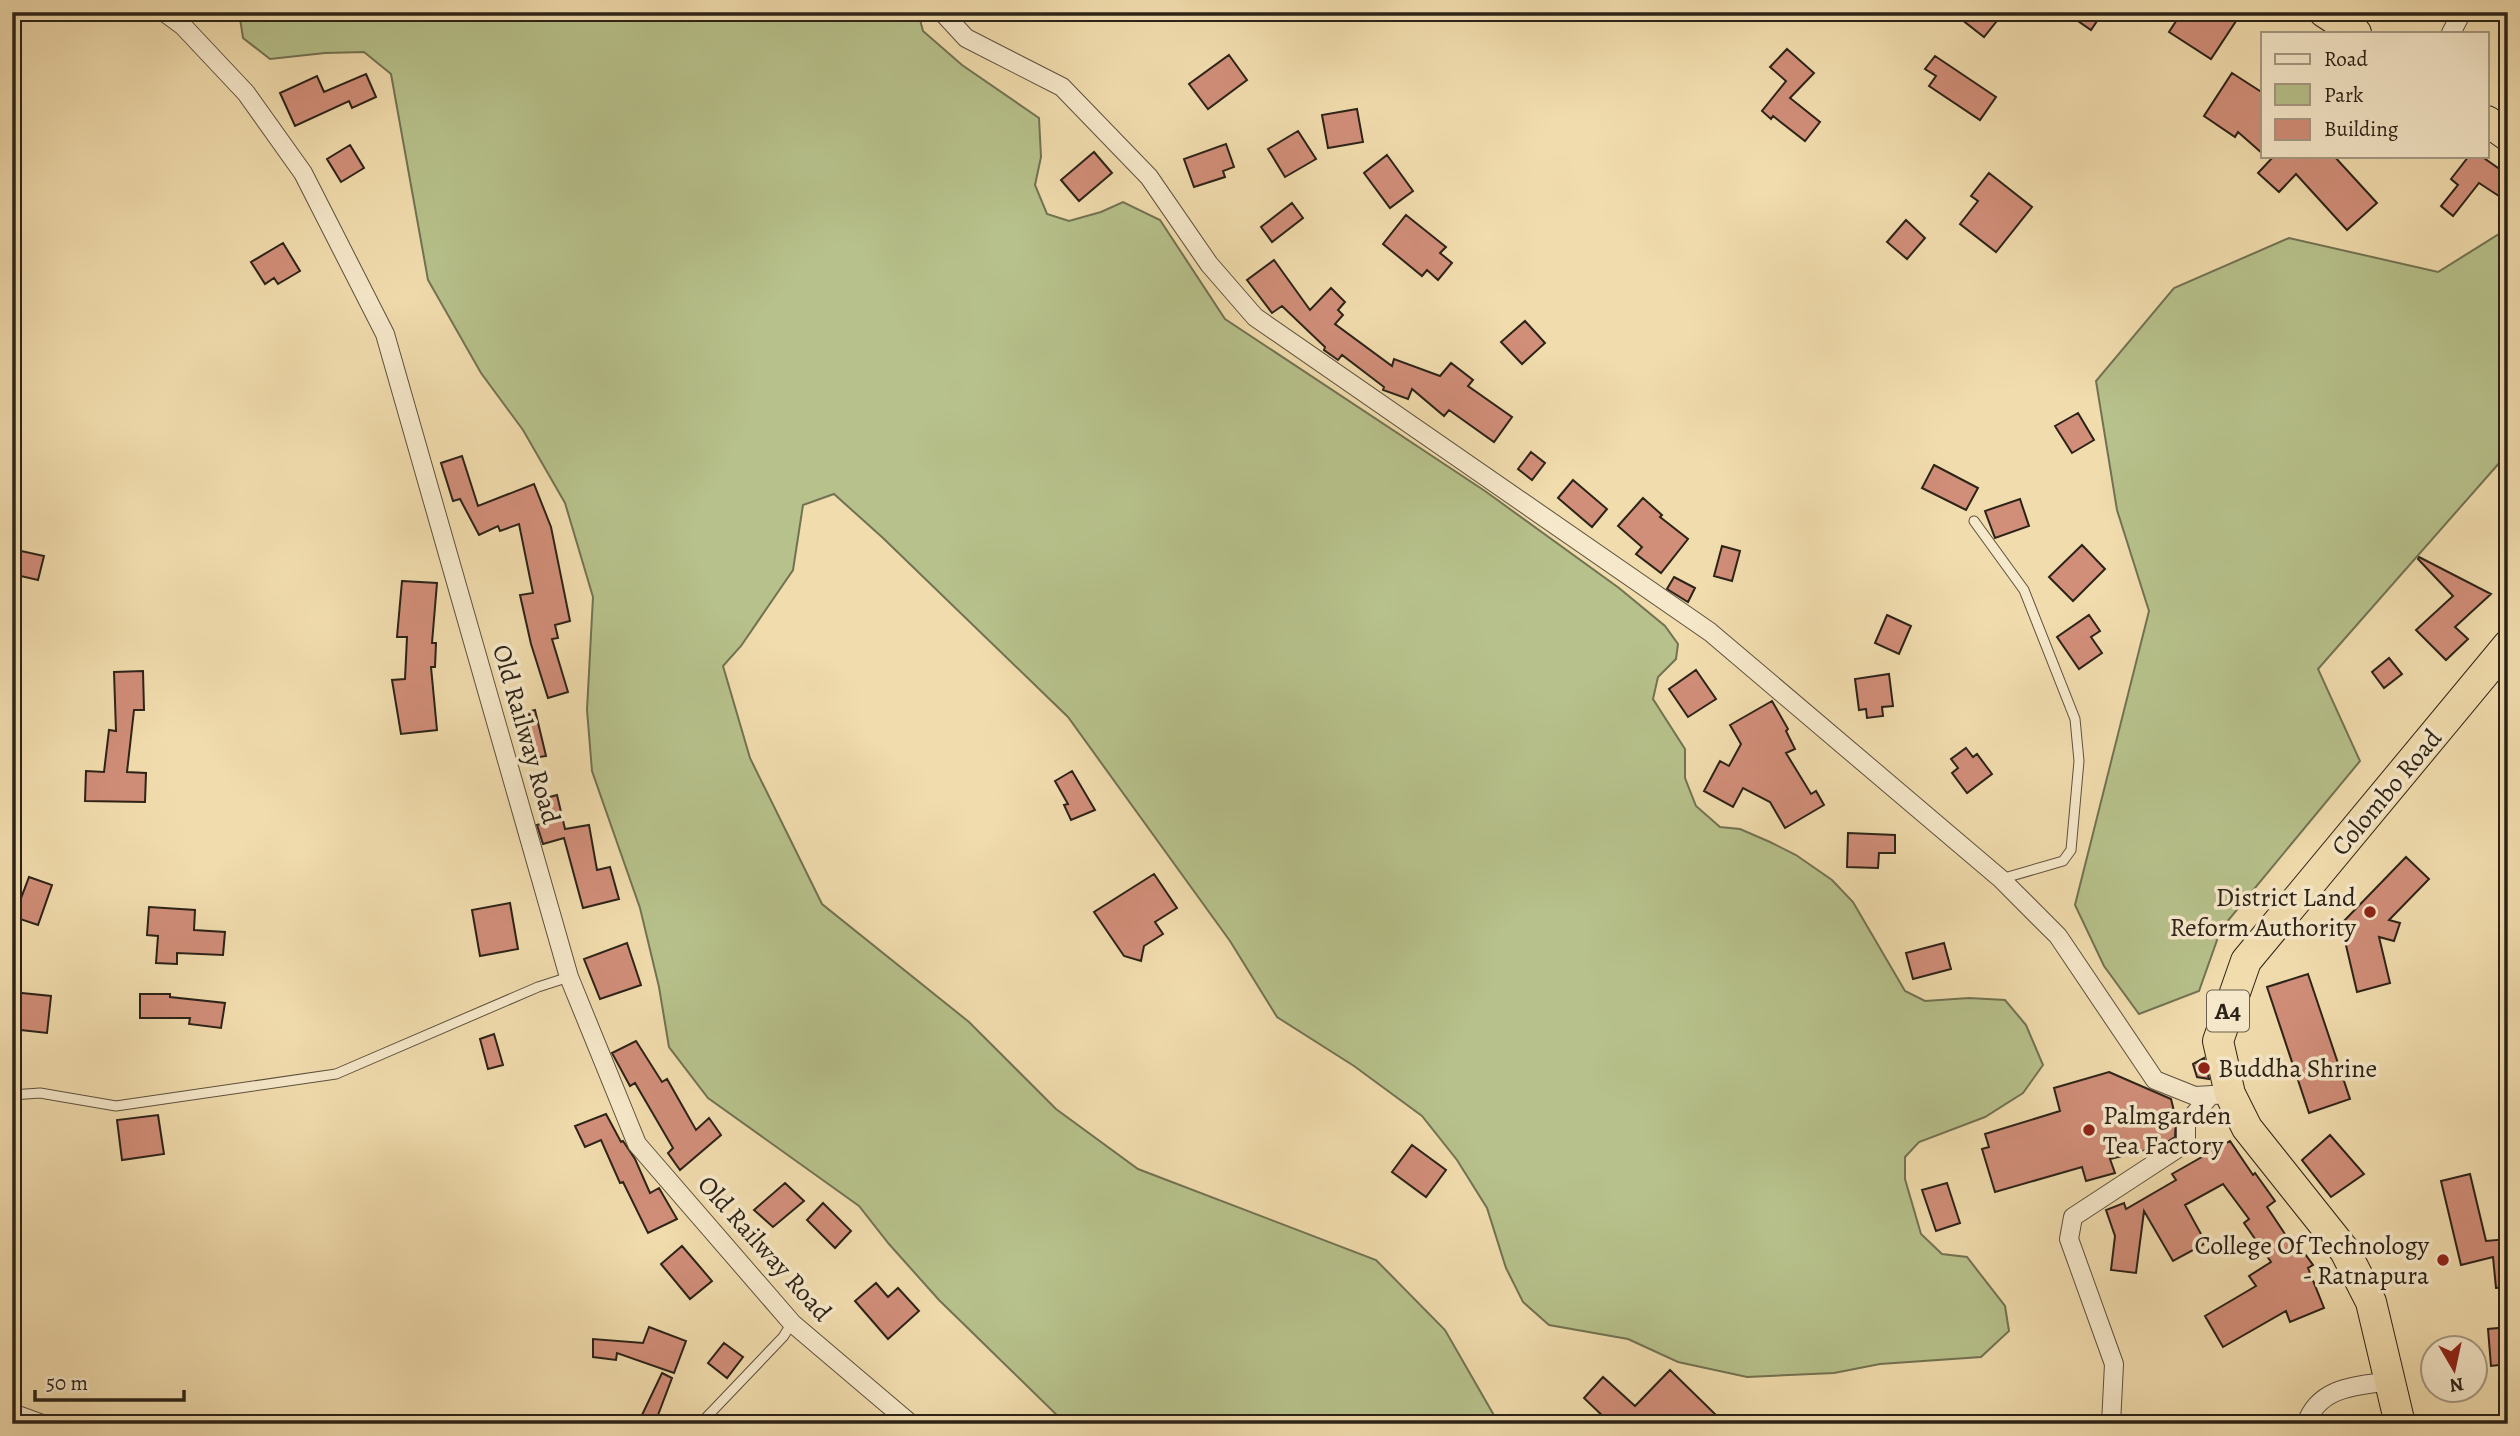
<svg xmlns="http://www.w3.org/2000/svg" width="2520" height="1436" font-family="Alegreya,serif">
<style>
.green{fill:#b7c18b;stroke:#727252;stroke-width:2}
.building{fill:#d18e79;stroke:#2c2318;stroke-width:2}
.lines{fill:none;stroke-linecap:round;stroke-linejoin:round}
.service-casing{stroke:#5d513d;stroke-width:11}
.minor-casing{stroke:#5d513d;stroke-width:20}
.trunk-casing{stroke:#2c2318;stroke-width:32}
.service{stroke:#f6e8ca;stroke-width:9}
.minor{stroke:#f6e8ca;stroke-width:18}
.trunk{stroke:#f1dcad;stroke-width:30}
.poi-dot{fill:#8f2418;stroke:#f6e8ca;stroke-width:2.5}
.labels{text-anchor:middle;stroke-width:7;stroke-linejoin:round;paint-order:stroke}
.shield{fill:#f6e8ca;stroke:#695e4d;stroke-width:2}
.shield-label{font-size:24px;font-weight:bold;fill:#2c2318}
.street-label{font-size:26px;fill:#2c2318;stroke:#f6e8ca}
.poi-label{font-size:26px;fill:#2c2318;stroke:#f6e8ca;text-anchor:end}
</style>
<rect width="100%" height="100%" fill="#f1dcad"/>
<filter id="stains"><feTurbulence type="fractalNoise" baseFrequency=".00286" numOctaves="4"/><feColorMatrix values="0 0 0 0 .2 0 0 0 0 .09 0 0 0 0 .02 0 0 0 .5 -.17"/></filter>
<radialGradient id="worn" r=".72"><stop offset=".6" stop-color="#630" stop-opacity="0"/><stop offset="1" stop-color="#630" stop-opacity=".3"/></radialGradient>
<path class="green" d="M 239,12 L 918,12 L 923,31 L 962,65 L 1039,118 L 1041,157 L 1035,185 L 1047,214 L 1069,221 L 1101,212 L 1123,202 L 1160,220 L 1225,319 L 1485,491 L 1619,588 L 1665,626 L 1678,644 L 1676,659 L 1658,677 L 1653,699 L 1685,749 L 1685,778 L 1696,806 L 1720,827 L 1740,829 L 1770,842 L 1796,855 L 1832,880 L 1853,902 L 1905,991 L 1925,1001 L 1969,998 L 2005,1000 L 2026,1025 L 2043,1065 L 2023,1093 L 1985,1117 L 1919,1142 L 1905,1157 L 1905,1179 L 1921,1234 L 1942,1254 L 1967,1257 L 2005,1306 L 2009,1331 L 1981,1357 L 1880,1364 L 1834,1373 L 1747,1377 L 1678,1362 L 1628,1339 L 1549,1325 L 1523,1302 L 1506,1268 L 1487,1208 L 1457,1160 L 1422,1116 L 1354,1066 L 1277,1017 L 1230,941 L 1068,717 L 883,538 L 834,494 L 803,505 L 793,570 L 741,646 L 723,666 L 750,758 L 822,904 L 969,1022 L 1056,1109 L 1138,1169 L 1376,1260 L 1445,1330 L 1499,1424 L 1066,1424 L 939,1300 L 889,1244 L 859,1206 L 708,1098 L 669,1047 L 659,987 L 640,908 L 592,771 L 587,710 L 593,597 L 565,503 L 523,430 L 481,373 L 428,280 L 391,74 L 364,52 L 325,53 L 270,59 L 243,38 Z
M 2499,234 L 2508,240 L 2508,453 L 2318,669 L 2360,761 L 2221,929 L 2199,991 L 2139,1014 L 2104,966 L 2075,905 L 2149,611 L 2117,510 L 2096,381 L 2174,288 L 2289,238 L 2438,272 Z"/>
<path class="building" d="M 1952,12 L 2004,12 L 1984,37 Z
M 2065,12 L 2103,12 L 2091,30 Z
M 2182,12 L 2242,12 L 2211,59 L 2169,32 Z
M 1787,49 L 1814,73 L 1790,98 L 1820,122 L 1805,141 L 1773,116 L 1771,119 L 1762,111 L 1786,81 L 1770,67 Z
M 1229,55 L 1247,80 L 1208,109 L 1189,84 Z
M 1935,56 L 1996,97 L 1980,120 L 1929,86 L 1936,76 L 1925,69 Z
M 2232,73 L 2263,93 L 2263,154 L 2238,132 L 2235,137 L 2204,116 Z
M 366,74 L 376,97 L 352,108 L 349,101 L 295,126 L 280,93 L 317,76 L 324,92 Z
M 1357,109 L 1363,142 L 1328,148 L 1322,115 Z
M 1298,131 L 1316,159 L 1285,177 L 1268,149 Z
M 1226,144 L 1234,167 L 1223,171 L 1225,177 L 1194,187 L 1184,159 Z
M 350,145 L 364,168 L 341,182 L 327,159 Z
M 1094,152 L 1112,173 L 1079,201 L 1061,180 Z
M 1387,155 L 1413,191 L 1390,208 L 1364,173 Z
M 2274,156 L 2334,156 L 2377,203 L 2347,230 L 2296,174 L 2279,192 L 2258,173 Z
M 2469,156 L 2481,156 L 2508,175 L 2508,202 L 2479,183 L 2453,216 L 2441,206 L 2458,185 L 2451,179 Z
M 1989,173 L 2032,207 L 1996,252 L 1960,224 L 1978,201 L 1971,196 Z
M 1292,203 L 1303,218 L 1272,242 L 1261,227 Z
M 1406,215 L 1446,247 L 1440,253 L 1452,263 L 1438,280 L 1427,270 L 1422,276 L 1383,244 Z
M 1906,220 L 1925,238 L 1907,259 L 1887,242 Z
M 283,243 L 300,271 L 278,284 L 274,278 L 265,284 L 251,262 Z
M 1274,260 L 1310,310 L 1331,288 L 1345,302 L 1338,310 L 1343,315 L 1335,324 L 1392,366 L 1394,359 L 1440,376 L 1451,363 L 1473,380 L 1468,386 L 1512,417 L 1494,442 L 1449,410 L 1444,416 L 1412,389 L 1408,399 L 1383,390 L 1384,387 L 1342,355 L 1338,360 L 1324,350 L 1325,347 L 1282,306 L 1272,313 L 1247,280 Z
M 1525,321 L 1545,343 L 1522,364 L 1501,342 Z
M 2078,413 L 2094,440 L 2072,453 L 2055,426 Z
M 1531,452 L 1545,463 L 1532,480 L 1518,469 Z
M 462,456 L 478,506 L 534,484 L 551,527 L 570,621 L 555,625 L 558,638 L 552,639 L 568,692 L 548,698 L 531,644 L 520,595 L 533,593 L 519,524 L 500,531 L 498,526 L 479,535 L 460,499 L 453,501 L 441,463 Z
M 1934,465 L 1978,488 L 1966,510 L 1922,488 Z
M 1573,480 L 1607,509 L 1592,527 L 1558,498 Z
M 1643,498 L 1662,515 L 1660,517 L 1688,539 L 1661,573 L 1636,554 L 1642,547 L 1618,526 Z
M 2020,499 L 2029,526 L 1995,538 L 1985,511 Z
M 2082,545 L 2105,569 L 2073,601 L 2049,577 Z
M 1722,546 L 1740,551 L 1732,581 L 1714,576 Z
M 12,549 L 44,556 L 38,580 L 12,574 Z
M 2419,557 L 2491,594 L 2455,627 L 2468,639 L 2446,660 L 2416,630 L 2453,596 L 2418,559 Z
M 1674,577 L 1695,588 L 1688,602 L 1667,589 Z
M 402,581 L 437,583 L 432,643 L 436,643 L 435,667 L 431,667 L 437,730 L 401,734 L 392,680 L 405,679 L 407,637 L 397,637 Z
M 1887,615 L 1911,626 L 1899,654 L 1875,643 Z
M 2089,615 L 2100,631 L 2091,637 L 2102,653 L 2079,669 L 2057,637 Z
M 2389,658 L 2402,674 L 2384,688 L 2372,672 Z
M 1696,670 L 1716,699 L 1688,717 L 1669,689 Z
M 143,671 L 144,710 L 134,710 L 127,772 L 146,773 L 145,802 L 85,801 L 86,771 L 104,772 L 109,730 L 116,731 L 114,672 Z
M 1889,674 L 1893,706 L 1882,707 L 1883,716 L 1867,718 L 1866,709 L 1859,710 L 1855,679 Z
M 1772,701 L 1788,729 L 1786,731 L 1795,749 L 1786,753 L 1811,794 L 1816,791 L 1824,805 L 1785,828 L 1770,802 L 1743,788 L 1733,807 L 1704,791 L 1720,761 L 1729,766 L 1741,744 L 1730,725 Z
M 535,710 L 546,756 L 527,759 L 519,714 Z
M 1966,748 L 1973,757 L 1977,754 L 1992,774 L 1967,793 L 1952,773 L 1958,768 L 1951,759 Z
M 1072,771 L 1095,810 L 1071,820 L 1064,805 L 1068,804 L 1055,781 Z
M 557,795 L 565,829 L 589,825 L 597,870 L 610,867 L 619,899 L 583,908 L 564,838 L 543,844 L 537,825 L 548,822 L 542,799 Z
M 1848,833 L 1895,835 L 1895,853 L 1879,853 L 1878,868 L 1847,867 Z
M 2406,857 L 2429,879 L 2389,920 L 2400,923 L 2394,941 L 2379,937 L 2390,983 L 2357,992 L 2341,924 Z
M 1154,874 L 1177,908 L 1155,922 L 1163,934 L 1144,946 L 1141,961 L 1124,956 L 1094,912 Z
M 29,877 L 52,885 L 38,925 L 14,917 Z
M 510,903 L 518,949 L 480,956 L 472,910 Z
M 149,907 L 195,910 L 194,930 L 225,932 L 223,955 L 177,953 L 177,964 L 156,963 L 158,936 L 147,935 Z
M 627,943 L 641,985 L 600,999 L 584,959 Z
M 1944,943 L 1951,969 L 1913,979 L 1906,953 Z
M 2308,974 L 2350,1099 L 2309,1113 L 2267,987 Z
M 12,992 L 51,996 L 47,1033 L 12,1029 Z
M 140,994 L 170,994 L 170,997 L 225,1003 L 221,1028 L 189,1024 L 190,1018 L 140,1018 Z
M 494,1034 L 503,1065 L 488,1069 L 480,1039 Z
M 636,1041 L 662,1082 L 667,1079 L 696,1130 L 709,1118 L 721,1135 L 680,1170 L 668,1153 L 673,1148 L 635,1083 L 630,1086 L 612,1053 Z
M 2204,1058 L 2209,1079 L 2197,1077 L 2193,1064 Z
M 2109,1072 L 2171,1099 L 2176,1119 L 2175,1137 L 2159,1147 L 2110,1159 L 2115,1173 L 2086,1181 L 2082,1167 L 1995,1192 L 1982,1149 L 1989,1147 L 1985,1134 L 2060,1111 L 2054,1088 Z
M 606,1114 L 621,1142 L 623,1141 L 635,1159 L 650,1193 L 659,1188 L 677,1219 L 648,1233 L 623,1182 L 620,1183 L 601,1140 L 585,1147 L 575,1126 Z
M 158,1115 L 164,1154 L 122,1160 L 117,1120 Z
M 2330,1135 L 2364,1174 L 2331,1197 L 2302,1160 Z
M 2230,1141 L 2253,1175 L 2255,1173 L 2275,1201 L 2267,1207 L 2293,1246 L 2297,1243 L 2313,1265 L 2308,1268 L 2324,1308 L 2290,1322 L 2286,1311 L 2223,1347 L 2205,1316 L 2256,1286 L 2249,1276 L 2271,1262 L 2244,1223 L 2249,1219 L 2223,1184 L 2185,1205 L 2206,1243 L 2173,1261 L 2144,1211 L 2136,1273 L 2111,1270 L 2115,1236 L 2106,1210 L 2124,1203 L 2126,1209 L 2176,1180 L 2172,1174 Z
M 1412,1145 L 1446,1170 L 1426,1197 L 1392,1172 Z
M 2470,1174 L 2486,1241 L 2508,1239 L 2508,1287 L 2496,1288 L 2493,1257 L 2461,1265 L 2441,1181 Z
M 785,1183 L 804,1201 L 773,1227 L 754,1210 Z
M 1947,1183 L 1960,1223 L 1936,1231 L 1922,1190 Z
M 823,1203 L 851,1231 L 835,1248 L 807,1220 Z
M 682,1246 L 712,1281 L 690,1299 L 661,1264 Z
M 876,1283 L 888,1297 L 898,1288 L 919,1311 L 888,1339 L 855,1301 Z
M 649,1327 L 686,1341 L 674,1373 L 617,1353 L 616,1360 L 593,1357 L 593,1339 L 643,1343 Z
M 2508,1327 L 2508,1364 L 2491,1366 L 2488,1329 Z
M 724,1343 L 743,1357 L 727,1378 L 708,1363 Z
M 1670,1370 L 1716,1415 L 1708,1424 L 1611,1424 L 1584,1398 L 1603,1377 L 1635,1406 Z
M 662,1373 L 672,1378 L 655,1423 L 641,1417 Z"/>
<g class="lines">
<g class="service-casing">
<path id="service" d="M 1974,521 L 2024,590 L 2075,719 L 2079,761 L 2071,850 L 2063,861 L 2001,879
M 12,1095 L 40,1093 L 116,1106 L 336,1074 L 538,987 L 569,977
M 700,1424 L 783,1337 L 792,1323"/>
</g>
<g class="minor-casing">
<path id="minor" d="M 164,12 L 183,26 L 246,93 L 303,173 L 385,334 L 569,977 L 637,1144 L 792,1323 L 911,1424
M 942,12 L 966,38 L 1062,87 L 1149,177 L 1209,264 L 1255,317 L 1710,632 L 2001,879 L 2058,936 L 2155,1080 L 2195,1096 L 2230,1094
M 2451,33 L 2462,12
M 12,1413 L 42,1424
M 2111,1424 L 2114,1364 L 2069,1239 L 2073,1217 L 2186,1143 L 2186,1124 L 2210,1096
M 2306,1424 C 2319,1386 2357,1386 2391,1381"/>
</g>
<g class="trunk-casing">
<path id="trunk" d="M 2324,12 L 2356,33
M 2487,121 L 2508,136
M 2400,1424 L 2371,1302 L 2345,1251 L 2247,1128 L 2230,1094 L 2218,1041 L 2246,961 L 2508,645"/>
</g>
<use href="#service" class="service"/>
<use href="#minor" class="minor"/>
<use href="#trunk" class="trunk"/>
</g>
<g class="poi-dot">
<circle cx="2370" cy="912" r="7"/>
<circle cx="2204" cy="1068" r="7"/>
<circle cx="2089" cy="1130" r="7"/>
<circle cx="2443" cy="1260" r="7"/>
</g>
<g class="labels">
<rect class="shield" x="2207" y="990.5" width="42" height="41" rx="5"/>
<g class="shield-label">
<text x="2228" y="1019">A4</text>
</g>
<g class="street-label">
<text transform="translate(527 734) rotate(74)" y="9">Old Railway Road</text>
<text transform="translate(2386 792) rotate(-50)" y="9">Colombo Road</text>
<text transform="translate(765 1248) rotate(48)" y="9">Old Railway Road</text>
</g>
<g class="poi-label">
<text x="2356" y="906">District Land<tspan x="2356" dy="30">Reform Authority</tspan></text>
<text x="2218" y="1077" text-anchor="start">Buddha Shrine</text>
<text x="2103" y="1124" text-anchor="start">Palmgarden<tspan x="2103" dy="30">Tea Factory</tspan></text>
<text x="2429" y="1254">College Of Technology<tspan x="2429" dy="30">- Ratnapura</tspan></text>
</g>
</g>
<rect width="2520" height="1436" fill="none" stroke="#f1dcad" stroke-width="42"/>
<rect x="14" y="14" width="2492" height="1408" fill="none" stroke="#2c2318" stroke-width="3.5"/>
<rect x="21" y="21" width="2478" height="1394" fill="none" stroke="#2c2318" stroke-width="2"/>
<rect x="2261" y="32" width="228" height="126" fill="#f6e8ca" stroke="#a59983" stroke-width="2"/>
<rect x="2275" y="54" width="35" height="10" fill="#f6e8ca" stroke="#a59983" stroke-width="2"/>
<text x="2324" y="66" font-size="21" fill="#2c2318">Road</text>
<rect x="2275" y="84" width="35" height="21" fill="#b7c18b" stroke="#a59983" stroke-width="2"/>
<text x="2324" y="102" font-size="21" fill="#2c2318">Park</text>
<rect x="2275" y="119" width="35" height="21" fill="#d18e79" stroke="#a59983" stroke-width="2"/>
<text x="2324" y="136" font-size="21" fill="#2c2318">Building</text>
<g transform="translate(2454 1369) rotate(171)"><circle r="33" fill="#f6e8ca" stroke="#a59983" stroke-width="2"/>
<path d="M0-5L12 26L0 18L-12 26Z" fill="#8f2418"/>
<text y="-10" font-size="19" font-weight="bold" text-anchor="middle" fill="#2c2318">N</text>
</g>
<path d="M35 1390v10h149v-10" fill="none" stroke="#2c2318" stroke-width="3.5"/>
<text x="46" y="1390" font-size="21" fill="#2c2318" stroke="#f6e8ca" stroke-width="5" paint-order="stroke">50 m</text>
<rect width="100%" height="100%" filter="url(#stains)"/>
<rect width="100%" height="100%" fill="url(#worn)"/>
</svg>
